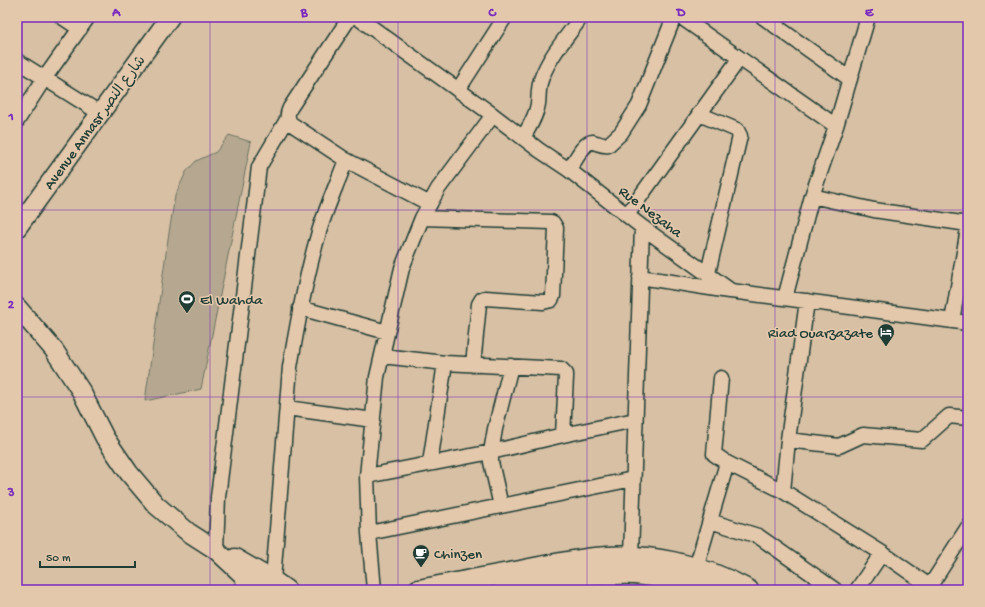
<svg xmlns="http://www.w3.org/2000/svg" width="985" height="607" font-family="'Gochi Hand','Playpen Sans Arabic',sans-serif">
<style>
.green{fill:#b6a890;stroke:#6a7262}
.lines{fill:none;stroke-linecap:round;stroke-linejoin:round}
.minor-casing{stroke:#1f3d34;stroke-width:17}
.tertiary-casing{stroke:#1f3d34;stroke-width:21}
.secondary-casing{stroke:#1f3d34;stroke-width:23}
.minor{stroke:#e4c8ac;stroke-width:14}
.tertiary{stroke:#e4c8ac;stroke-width:18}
.secondary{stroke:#e4c8ac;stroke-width:20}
.grid{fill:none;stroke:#7b2cbf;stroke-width:1;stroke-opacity:0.55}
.labels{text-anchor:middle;stroke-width:3;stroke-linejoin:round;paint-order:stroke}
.street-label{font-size:15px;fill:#1f3d34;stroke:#e4c8ac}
.poi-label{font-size:15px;fill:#1f3d34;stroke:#e4c8ac;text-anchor:start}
.neatline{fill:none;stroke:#7b2cbf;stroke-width:1.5}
.grid-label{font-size:13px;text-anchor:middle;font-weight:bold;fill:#7b2cbf}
</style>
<rect width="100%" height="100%" fill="#d8c0a5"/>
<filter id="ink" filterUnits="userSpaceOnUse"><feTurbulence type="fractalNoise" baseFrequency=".025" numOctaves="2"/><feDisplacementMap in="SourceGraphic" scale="8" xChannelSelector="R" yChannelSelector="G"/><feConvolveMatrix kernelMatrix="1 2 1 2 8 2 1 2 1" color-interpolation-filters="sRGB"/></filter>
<g filter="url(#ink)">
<path class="green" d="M 229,135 L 251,142 L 201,389 L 145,401 L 168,239 L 175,196 L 186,172 L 196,161 L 216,152 Z"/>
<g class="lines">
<g class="minor-casing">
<path id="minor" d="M 62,17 L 80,29
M 350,17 L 290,108 C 287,114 287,117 290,123 L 346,160 L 430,204
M 357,17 L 493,115 L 539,150 L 569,170 L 642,227 L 731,291 L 968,323
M 681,17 L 836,126
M 763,17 L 850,79
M 17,61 L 100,113
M 458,90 L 505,17
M 699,114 L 737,130 L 740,136 L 708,273
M 17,121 L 44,79 L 88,17
M 523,138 C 529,127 536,117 538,104 C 539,95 538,86 542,77 C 550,55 568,36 581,17
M 569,170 C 574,163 584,141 593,142 C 598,143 602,146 608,145 L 621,133 L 639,105 L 674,17
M 812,196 L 874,210 L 968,224
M 627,215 L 739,59
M 422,218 L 551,222 L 553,223 L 556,228 L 553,296 L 551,300 L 543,302 L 485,298 L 482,299 L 479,304 L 473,365
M 640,277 L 729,291
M 785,298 L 812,196 L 836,126 L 868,17
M 300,308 L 387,332
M 952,321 L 968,229
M 382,356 L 445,363 L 561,369 L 566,374 L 566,377 L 563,435
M 721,378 L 714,454 L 727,463
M 287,408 L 373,420
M 788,440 L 839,446 L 863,435 L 922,440 L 949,416 L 968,418
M 430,463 L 445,363
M 367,476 L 491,452 L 563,435 L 635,420
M 783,491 L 882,553 L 935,590
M 501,506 L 491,462 L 491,452 L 495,429 L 511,366
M 710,521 L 758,536 L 835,590
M 369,533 L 633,479
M 216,550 L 218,497 L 259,167 L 288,118
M 631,556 L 642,227
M 696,568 L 727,463 L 783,491 L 788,440 L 807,301
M 273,580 L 290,367 C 298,321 306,276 319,232 C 326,208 337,184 346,160
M 930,586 L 968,527
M 374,590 L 369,533 L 367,476 L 377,377 L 402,268 L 422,218 L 438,189 L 493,115
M 857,590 L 882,553"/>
</g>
<g class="tertiary-casing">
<path id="tertiary" d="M 17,228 L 170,17
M 17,307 L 54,350 L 81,391 L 105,438 L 129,473 L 156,505 L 188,532 L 216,550 L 259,590
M 235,558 L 273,580 L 287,590"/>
</g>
<g class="secondary-casing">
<path id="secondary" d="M 246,577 L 247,590
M 418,590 C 452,584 486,577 520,571 C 545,566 570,561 595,558 C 647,552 702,565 748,590
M 504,590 C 547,583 592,572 635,574 C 660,576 684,582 707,590"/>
</g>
<use href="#minor" class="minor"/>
<use href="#tertiary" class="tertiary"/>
<use href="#secondary" class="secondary"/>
</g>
</g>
<path class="grid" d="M 210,17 L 210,590M 398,17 L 398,590M 587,17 L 587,590M 775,17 L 775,590M 17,210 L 968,210M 17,397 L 968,397"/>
<defs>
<g id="stadium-pin" transform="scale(0.9)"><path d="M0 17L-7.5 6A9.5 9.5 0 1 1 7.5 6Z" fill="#1f3d34" stroke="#e4c8ac"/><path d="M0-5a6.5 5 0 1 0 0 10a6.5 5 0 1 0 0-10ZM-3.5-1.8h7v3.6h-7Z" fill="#fff"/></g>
<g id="hotel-pin" transform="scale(0.9)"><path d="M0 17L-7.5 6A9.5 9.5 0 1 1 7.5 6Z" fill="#1f3d34" stroke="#e4c8ac"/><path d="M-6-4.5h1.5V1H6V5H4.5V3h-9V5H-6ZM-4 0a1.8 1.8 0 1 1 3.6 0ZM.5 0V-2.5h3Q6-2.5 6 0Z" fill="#fff"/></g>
<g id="cafe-pin" transform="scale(0.9)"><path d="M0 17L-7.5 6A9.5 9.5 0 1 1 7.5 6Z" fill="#1f3d34" stroke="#e4c8ac"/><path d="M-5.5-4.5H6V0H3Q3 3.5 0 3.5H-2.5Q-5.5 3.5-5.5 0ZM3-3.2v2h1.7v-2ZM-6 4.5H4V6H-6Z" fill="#fff"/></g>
</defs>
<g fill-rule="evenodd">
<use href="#stadium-pin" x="187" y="299"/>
<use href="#hotel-pin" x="886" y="332"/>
<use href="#cafe-pin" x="421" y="553"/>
</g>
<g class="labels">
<g class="street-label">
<text transform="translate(94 122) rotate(-54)" y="5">Avenue Annasr شارع النصر</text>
<text transform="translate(651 211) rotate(37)" y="5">Rue Nezaha</text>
</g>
<g class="poi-label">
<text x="200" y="304">El Wahda</text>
<text x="873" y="337" text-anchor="end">Riad Ouarzazate</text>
<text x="434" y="558">Chinzen</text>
</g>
</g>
<rect width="985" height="607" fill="none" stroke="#e4c8ac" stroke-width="44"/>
<path d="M40 561v6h95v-6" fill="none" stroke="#1f3d34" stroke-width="2"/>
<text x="46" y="561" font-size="12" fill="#1f3d34" stroke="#e4c8ac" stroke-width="3" paint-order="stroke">50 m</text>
<rect x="22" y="22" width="941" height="563" class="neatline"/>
<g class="grid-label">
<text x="116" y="16">A</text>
<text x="304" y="16">B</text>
<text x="492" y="16">C</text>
<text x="681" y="16">D</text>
<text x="869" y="16">E</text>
<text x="11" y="120">1</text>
<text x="11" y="308">2</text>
<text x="11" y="496">3</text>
</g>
</svg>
